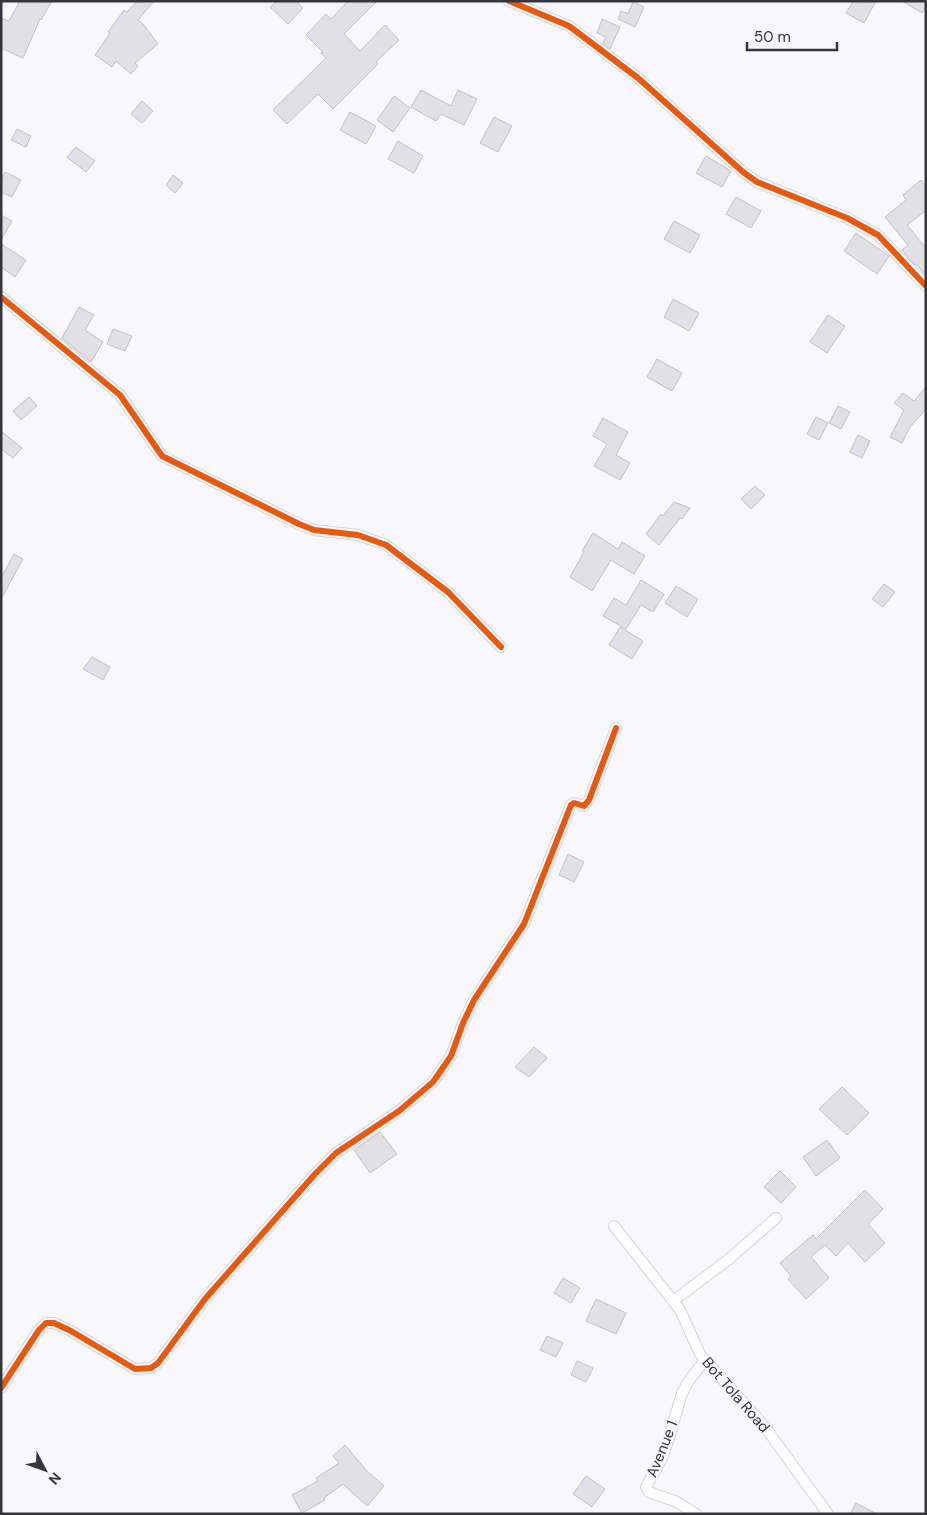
<svg xmlns="http://www.w3.org/2000/svg" width="927" height="1515" font-family="'DM Sans',sans-serif">
<style>
.building{fill:#e0e0e5;stroke:#c1c1c6}
.lines{fill:none;stroke-linecap:round;stroke-linejoin:round}
.street-casing{stroke:#d4d4d9;stroke-width:12}
.street{stroke:#fefeff;stroke-width:10}
.cycleway-casing{stroke:#f4f5ff;stroke-width:9}
.cycleway{stroke:#e8590c;stroke-width:6}
.labels{text-anchor:middle;stroke-width:4;stroke-linejoin:round;paint-order:stroke}
.street-label{font-size:15px;fill:#35363c;stroke:#f4f5ff}
</style>
<rect width="100%" height="100%" fill="#f7f7fc"/>
<path class="building" d="M 20,1 L 52,1 L 41,20 L 40,19 L 23,58 L 1,48 L 1,18 L 9,21 Z
M 137,1 L 154,1 L 138,20 L 143,24 L 158,44 L 135,63 L 138,66 L 131,74 L 116,61 L 112,67 L 95,55 L 110,33 L 108,32 L 124,10 L 127,12 Z
M 277,1 L 296,1 L 303,8 L 288,24 L 270,7 Z
M 348,1 L 377,1 L 344,34 L 360,51 L 385,25 L 399,40 L 376,62 L 378,64 L 333,109 L 318,94 L 287,124 L 273,110 L 326,58 L 321,53 L 323,52 L 306,35 L 326,14 L 331,19 Z
M 853,1 L 876,1 L 864,23 L 846,13 Z
M 902,1 L 926,1 L 926,6 L 922,13 Z
M 633,2 L 644,7 L 635,27 L 618,19 L 621,11 L 628,14 Z
M 602,19 L 620,27 L 610,49 L 603,43 L 606,37 L 597,33 Z
M 421,90 L 451,106 L 458,90 L 477,99 L 464,125 L 441,114 L 436,121 L 411,107 Z
M 394,96 L 410,108 L 393,132 L 377,120 Z
M 142,101 L 153,111 L 142,123 L 131,114 Z
M 350,112 L 376,126 L 366,144 L 340,130 Z
M 494,117 L 512,126 L 498,152 L 480,143 Z
M 17,129 L 31,136 L 26,147 L 11,140 Z
M 398,141 L 423,156 L 414,173 L 388,159 Z
M 76,147 L 95,161 L 86,172 L 67,157 Z
M 706,156 L 731,171 L 722,187 L 696,173 Z
M 5,172 L 21,180 L 12,197 L 1,192 L 1,180 Z
M 173,175 L 183,183 L 175,193 L 166,185 Z
M 921,180 L 926,186 L 926,210 L 907,225 L 926,248 L 926,276 L 916,264 L 915,265 L 902,250 L 908,245 L 885,217 L 906,200 L 903,195 Z
M 736,197 L 761,211 L 751,228 L 726,214 Z
M 1,215 L 12,221 L 1,240 Z
M 674,221 L 700,235 L 690,253 L 664,239 Z
M 856,233 L 889,256 L 877,274 L 844,251 Z
M 1,244 L 26,260 L 15,277 L 1,267 Z
M 673,299 L 699,313 L 689,331 L 664,317 Z
M 79,307 L 94,315 L 85,330 L 103,342 L 91,362 L 62,338 Z
M 828,315 L 845,326 L 827,353 L 810,342 Z
M 113,329 L 132,336 L 125,351 L 107,344 Z
M 657,359 L 682,373 L 672,391 L 647,377 Z
M 926,387 L 926,409 L 910,427 L 902,443 L 890,437 L 904,410 L 894,403 L 903,393 L 914,401 Z
M 29,397 L 37,406 L 21,420 L 13,411 Z
M 838,406 L 850,412 L 841,429 L 829,423 Z
M 816,417 L 828,423 L 819,440 L 807,434 Z
M 603,418 L 628,432 L 616,455 L 630,463 L 620,480 L 594,466 L 607,444 L 593,436 Z
M 1,431 L 22,448 L 13,458 L 1,449 Z
M 858,435 L 870,441 L 862,458 L 850,452 Z
M 755,486 L 765,495 L 751,509 L 741,499 Z
M 674,502 L 690,508 L 682,519 L 680,518 L 659,545 L 646,534 L 661,514 L 663,516 Z
M 593,533 L 618,549 L 622,542 L 645,556 L 634,574 L 611,560 L 592,591 L 570,577 L 584,552 L 582,551 Z
M 14,554 L 23,559 L 1,599 L 1,578 Z
M 641,580 L 664,594 L 653,612 L 641,605 L 626,629 L 603,616 L 614,598 L 626,605 Z
M 884,584 L 895,592 L 883,607 L 872,599 Z
M 676,586 L 698,599 L 687,617 L 665,603 Z
M 620,627 L 643,641 L 632,659 L 609,645 Z
M 92,657 L 110,667 L 103,680 L 83,669 Z
M 568,854 L 584,862 L 574,882 L 559,875 Z
M 534,1047 L 547,1058 L 529,1077 L 515,1067 Z
M 842,1087 L 869,1113 L 847,1135 L 819,1109 Z
M 380,1132 L 397,1154 L 370,1173 L 354,1150 Z
M 827,1140 L 840,1158 L 816,1176 L 803,1157 Z
M 780,1171 L 796,1187 L 781,1203 L 764,1187 Z
M 865,1190 L 883,1209 L 868,1224 L 885,1243 L 865,1262 L 848,1243 L 836,1256 L 825,1245 L 811,1257 L 829,1278 L 806,1299 L 788,1279 L 791,1276 L 780,1263 L 813,1235 L 816,1239 Z
M 563,1278 L 580,1288 L 571,1303 L 554,1293 Z
M 596,1299 L 626,1313 L 616,1334 L 586,1321 Z
M 547,1336 L 563,1343 L 556,1357 L 540,1350 Z
M 577,1361 L 593,1368 L 586,1382 L 571,1375 Z
M 345,1445 L 367,1471 L 384,1486 L 367,1506 L 343,1484 L 324,1498 L 325,1500 L 302,1513 L 292,1495 L 318,1481 L 316,1478 L 339,1463 L 333,1456 Z
M 586,1476 L 605,1489 L 592,1507 L 573,1494 Z
M 856,1503 L 877,1514 L 850,1514 Z"/>
<g class="lines">
<g class="street-casing">
<path id="street" d="M 509,1 L 569,26 L 638,78 L 743,172 L 757,182 L 847,218 L 878,235 L 926,286
M 1,297 L 120,395 L 162,456 L 299,524 L 314,530 L 358,535 L 386,545 L 448,592 L 501,647
M 614,1226 L 680,1310 L 700,1354 L 765,1427 L 828,1514
M 673,1301 L 729,1259 L 776,1218
M 1,1388 L 39,1330 L 46,1323 L 54,1323 L 71,1331 L 135,1369 L 151,1368 L 158,1363 L 205,1299 L 315,1174 L 336,1153 L 399,1111 L 433,1082 L 451,1056 L 463,1023 L 474,1000 L 524,924 L 571,805 L 574,803 L 584,806 L 589,800 L 616,728
M 696,1514 L 677,1502 L 649,1492 L 646,1487 L 663,1456 L 669,1438 L 682,1393 L 688,1382 L 705,1360"/>
</g>
<use href="#street" class="street"/>
<g class="cycleway-casing">
<path id="cycleway" d="M 509,1 L 569,26 L 638,78 L 743,172 L 757,182 L 847,218 L 878,235 L 926,286
M 1,297 L 120,395 L 162,456 L 299,524 L 314,530 L 358,535 L 386,545 L 448,592 L 501,647
M 1,1388 L 39,1330 L 46,1323 L 54,1323 L 71,1331 L 135,1369 L 151,1368 L 158,1363 L 205,1299 L 315,1174 L 336,1153 L 399,1111 L 433,1082 L 451,1056 L 463,1023 L 474,1000 L 524,924 L 571,805 L 574,803 L 584,806 L 589,800 L 616,728"/>
</g>
<use href="#cycleway" class="cycleway"/>
</g>
<g class="labels">
<g class="street-label">
<text transform="translate(736 1395) rotate(49)" y="5">Bot Tola Road</text>
<text transform="translate(662 1449) rotate(-68)" y="5">Avenue 1</text>
</g>
</g>
<rect width="927" height="1515" fill="none" stroke="#35363c" stroke-width="5"/>
<g transform="translate(45 1470) rotate(131)" stroke="#f4f5ff" stroke-width="4" paint-order="stroke">
<path d="M0-4L9 19L0 12L-9 19Z" fill="#35363c"/>
<text y="-8" font-size="14" font-weight="bold" text-anchor="middle" fill="#35363c">N</text>
</g>
<path d="M747 42v8h90v-8" fill="none" stroke="#35363c" stroke-width="2.5"/>
<text x="754" y="42" font-size="15" fill="#35363c" stroke="#f4f5ff" stroke-width="4" paint-order="stroke">50 m</text>
</svg>
